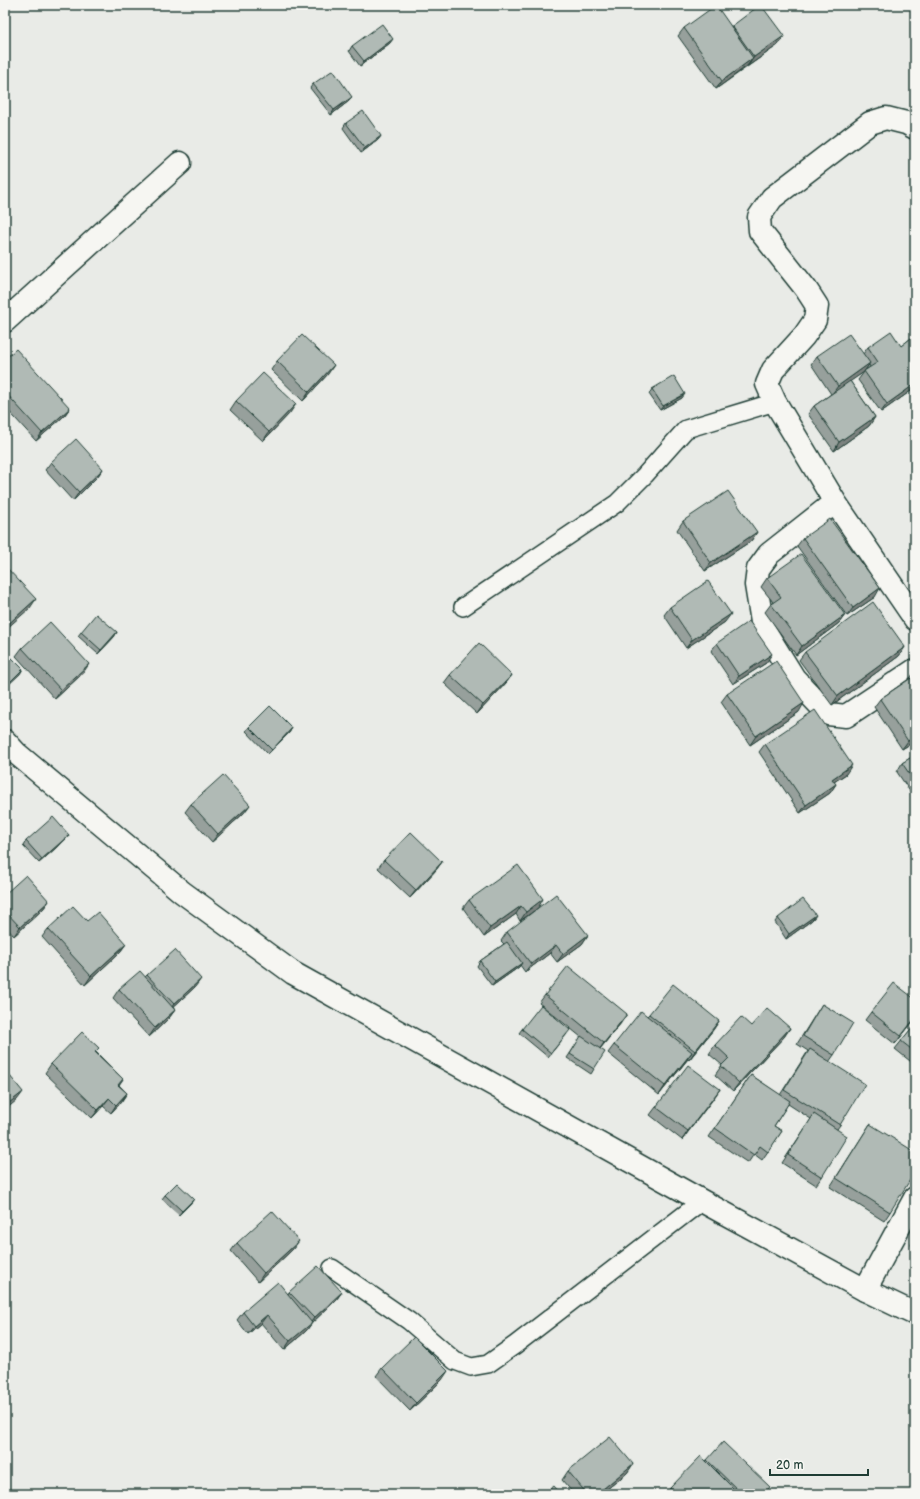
<svg xmlns="http://www.w3.org/2000/svg" width="920" height="1499" font-family="'Balsamiq Sans',sans-serif">
<style>
.lines{fill:none;stroke-linecap:round;stroke-linejoin:round}
.service-casing{stroke:#1f3d34;stroke-width:20}
.minor-casing{stroke:#1f3d34;stroke-width:25}
.tertiary-casing{stroke:#1f3d34;stroke-width:25}
.service{stroke:#f6f6f2;stroke-width:17}
.minor{stroke:#f6f6f2;stroke-width:22}
.tertiary{stroke:#f6f6f2;stroke-width:22}
.wall{fill:#97a09c;stroke:#1f3d34;fill-rule:evenodd}
.shaded-wall{fill:#7b827f;stroke:#1f3d34}
.building{fill:#b0bab5;stroke:#1f3d34}
</style>
<rect width="100%" height="100%" fill="#e9ebe7"/>
<filter id="ink" filterUnits="userSpaceOnUse"><feTurbulence type="fractalNoise" baseFrequency=".025" numOctaves="2"/><feDisplacementMap in="SourceGraphic" scale="8" xChannelSelector="R" yChannelSelector="G"/><feConvolveMatrix kernelMatrix="1 2 1 2 8 2 1 2 1" color-interpolation-filters="sRGB"/></filter>
<g filter="url(#ink)">
<g class="lines">
<g class="service-casing">
<path id="service" d="M 463,607 L 617,503 L 645,475 L 686,429 L 775,402
M 332,1268 L 409,1321 L 455,1361 L 471,1367 L 488,1364 L 515,1345 L 702,1201"/>
</g>
<g class="minor-casing">
<path id="minor" d="M 915,128 L 906,123 L 886,118 L 870,123 L 772,198 L 759,217 L 760,231 L 806,289 L 817,306 L 815,320 L 804,336 L 773,370 L 767,384 L 775,402 L 835,502 L 915,619
M 5,321 L 180,163
M 835,502 L 769,554 L 758,569 L 756,585 L 763,628 L 794,678 L 828,714 L 846,716 L 915,670
M 865,1290 L 915,1198"/>
</g>
<g class="tertiary-casing">
<path id="tertiary" d="M 5,741 L 16,753 L 182,892 L 293,973 L 702,1201 L 865,1290 L 915,1314"/>
</g>
<use href="#service" class="service"/>
<use href="#minor" class="minor"/>
<use href="#tertiary" class="tertiary"/>
</g>
<path class="wall" d="M 731,26 L 732,26 L 784,36 L 778,45 L 716,89 L 678,36 L 684,28 Z
M 390,43 L 360,66 L 349,51 L 352,46 Z
M 313,84 L 352,97 L 349,101 L 331,115 L 310,88 Z
M 346,123 L 381,136 L 378,140 L 361,153 L 343,128 Z
M 915,335 L 915,388 L 881,412 L 858,380 L 864,372 L 850,381 L 875,417 L 869,426 L 834,451 L 808,414 L 814,406 L 831,394 L 811,364 L 817,356 L 863,354 L 868,347 L 901,346 ZM 869,365 L 870,367 L 864,371 Z
M 5,359 L 70,408 L 64,416 L 36,441 L 5,407 Z
M 277,361 L 328,374 L 303,401 L 271,370 Z
M 652,389 L 682,398 L 660,410 L 649,394 Z
M 236,401 L 290,413 L 263,441 L 230,410 Z
M 51,462 L 103,469 L 97,477 L 73,501 L 45,470 Z
M 683,521 L 757,532 L 751,541 L 705,571 L 677,530 Z
M 803,538 L 875,597 L 847,616 L 797,546 Z
M 767,578 L 845,615 L 839,623 L 796,655 L 765,612 L 771,604 L 773,602 L 761,587 Z
M 670,607 L 725,622 L 686,648 L 664,615 Z
M 81,632 L 117,632 L 114,637 L 98,654 L 78,636 Z
M 717,643 L 766,663 L 733,684 L 711,651 Z
M 905,647 L 899,656 L 832,705 L 799,660 L 805,652 Z
M 22,648 L 83,673 L 55,699 L 16,656 Z
M 915,672 L 915,741 L 902,749 L 874,707 L 880,699 L 910,678 Z
M 450,675 L 512,675 L 506,683 L 477,714 L 444,683 Z
M 727,694 L 799,712 L 750,745 L 721,702 Z
M 249,727 L 292,728 L 289,733 L 268,754 L 246,731 Z
M 765,744 L 846,774 L 834,782 L 836,784 L 830,793 L 800,813 L 759,752 Z
M 915,755 L 915,799 L 897,772 L 902,763 Z
M 191,804 L 244,813 L 212,842 L 185,812 Z
M 69,835 L 66,839 L 39,863 L 23,846 L 26,841 Z
M 384,860 L 442,862 L 436,870 L 410,898 L 378,868 Z
M 5,894 L 49,901 L 43,909 L 14,936 L 5,926 Z
M 469,900 L 538,908 L 520,921 L 516,914 L 484,937 L 463,908 Z
M 816,915 L 812,920 L 786,939 L 775,922 L 778,918 Z
M 87,921 L 126,944 L 120,952 L 85,985 L 42,937 L 48,929 Z
M 507,932 L 588,935 L 582,944 L 557,962 L 550,953 L 525,972 L 520,965 L 519,967 L 492,986 L 477,966 L 480,961 L 504,944 L 501,941 Z
M 147,975 L 195,987 L 173,1007 L 175,1010 L 169,1018 L 149,1037 L 113,998 L 119,989 L 145,977 Z
M 545,995 L 621,1023 L 600,1049 L 594,1069 L 591,1074 L 567,1058 L 581,1037 L 539,1003 Z
M 822,1004 L 834,1055 L 829,1062 L 840,1125 L 837,1129 L 822,1177 L 816,1185 L 782,1163 L 811,1119 L 788,1104 L 774,1126 L 782,1131 L 762,1160 L 754,1154 L 748,1163 L 709,1137 L 751,1075 L 780,1095 L 808,1051 L 797,1044 Z
M 871,1012 L 915,1019 L 895,1044 L 865,1020 Z
M 649,1014 L 719,1021 L 713,1030 L 689,1060 L 688,1059 L 659,1095 L 608,1053 L 614,1045 L 647,1016 Z
M 915,1024 L 915,1065 L 895,1049 Z
M 751,1026 L 790,1028 L 784,1037 L 733,1091 L 715,1075 L 722,1065 L 709,1054 L 715,1045 Z
M 522,1029 L 567,1034 L 548,1057 L 519,1033 Z
M 96,1052 L 123,1079 L 119,1085 L 127,1093 L 121,1102 L 111,1113 L 103,1106 L 92,1118 L 45,1073 L 51,1064 Z
M 720,1089 L 682,1140 L 650,1115 L 656,1107 Z
M 870,1124 L 890,1212 L 884,1221 L 830,1187 Z
M 165,1195 L 191,1203 L 179,1215 L 162,1199 Z
M 915,1239 L 915,1248 L 911,1245 Z
M 237,1243 L 293,1249 L 258,1282 L 231,1251 Z
M 289,1292 L 342,1292 L 336,1300 L 312,1323 L 306,1331 L 284,1350 L 261,1323 L 248,1334 L 237,1320 L 243,1312 L 288,1294 Z
M 382,1368 L 442,1380 L 410,1411 L 376,1376 Z
M 707,1460 L 765,1494 L 666,1494 L 670,1488 Z
M 633,1464 L 627,1473 L 601,1494 L 574,1494 L 562,1480 L 568,1471 Z"/>
<path class="shaded-wall" d="M 784,36 L 778,45 L 748,66 L 754,57 Z
M 393,39 L 390,43 L 360,66 L 364,61 Z
M 753,58 L 747,66 L 716,89 L 722,81 Z
M 352,97 L 349,101 L 331,115 L 334,110 Z
M 381,136 L 378,140 L 361,153 L 365,148 Z
M 870,363 L 864,372 L 832,394 L 838,386 Z
M 334,365 L 328,374 L 303,401 L 309,392 Z
M 915,384 L 915,388 L 881,412 L 887,404 Z
M 685,394 L 682,398 L 660,410 L 663,406 Z
M 296,404 L 290,413 L 263,441 L 269,432 Z
M 70,408 L 64,416 L 36,441 L 42,433 Z
M 875,417 L 869,426 L 834,451 L 839,442 Z
M 103,469 L 97,477 L 73,501 L 79,492 Z
M 757,532 L 751,541 L 705,571 L 711,563 Z
M 880,588 L 875,597 L 847,616 L 853,608 Z
M 36,599 L 30,608 L 5,630 L 5,627 Z
M 731,614 L 725,622 L 686,648 L 692,640 Z
M 845,615 L 839,623 L 796,655 L 802,646 Z
M 117,632 L 114,637 L 98,654 L 101,650 Z
M 905,647 L 899,656 L 832,705 L 838,696 Z
M 772,654 L 766,663 L 733,684 L 739,676 Z
M 89,664 L 83,673 L 55,699 L 61,690 Z
M 23,669 L 20,674 L 5,688 L 5,687 Z
M 512,675 L 506,683 L 477,714 L 483,705 Z
M 804,703 L 799,712 L 750,745 L 756,736 Z
M 292,728 L 289,733 L 268,754 L 272,750 Z
M 915,736 L 915,741 L 902,749 L 908,741 Z
M 852,765 L 846,774 L 826,787 L 832,779 Z
M 836,784 L 830,793 L 800,813 L 806,805 Z
M 250,805 L 244,813 L 212,842 L 218,834 Z
M 69,835 L 66,839 L 39,863 L 42,859 Z
M 442,862 L 436,870 L 410,898 L 416,890 Z
M 543,899 L 538,908 L 520,921 L 526,912 Z
M 49,901 L 43,909 L 14,936 L 20,927 Z
M 521,906 L 516,914 L 484,937 L 490,928 Z
M 816,915 L 812,920 L 786,939 L 789,934 Z
M 588,935 L 582,944 L 557,962 L 563,954 Z
M 126,944 L 120,952 L 85,985 L 91,976 Z
M 556,945 L 550,953 L 525,972 L 531,964 Z
M 522,963 L 519,967 L 492,986 L 495,982 Z
M 201,979 L 195,987 L 168,1012 L 174,1004 Z
M 175,1010 L 169,1018 L 149,1037 L 155,1028 Z
M 627,1014 L 621,1023 L 598,1051 L 604,1043 Z
M 915,1018 L 915,1019 L 895,1044 L 901,1036 Z
M 719,1021 L 713,1030 L 689,1060 L 695,1051 Z
M 790,1028 L 784,1037 L 733,1091 L 739,1083 Z
M 692,1052 L 686,1061 L 659,1095 L 665,1086 Z
M 720,1089 L 714,1098 L 682,1140 L 688,1131 Z
M 23,1092 L 17,1100 L 5,1110 L 5,1106 Z
M 127,1093 L 121,1102 L 111,1113 L 116,1105 Z
M 109,1098 L 103,1106 L 92,1118 L 98,1110 Z
M 194,1199 L 191,1203 L 179,1215 L 182,1211 Z
M 299,1241 L 293,1249 L 258,1282 L 264,1273 Z
M 342,1292 L 336,1300 L 312,1323 L 306,1331 L 284,1350 L 290,1341 L 309,1325 L 314,1318 Z
M 267,1315 L 261,1323 L 248,1334 L 254,1326 Z
M 448,1371 L 442,1380 L 410,1411 L 416,1403 Z
M 633,1464 L 627,1473 L 601,1494 L 597,1494 Z"/>
<path class="building" d="M 716,5 L 753,58 L 722,81 L 684,28 Z
M 760,5 L 761,5 L 784,36 L 754,57 L 732,26 Z
M 382,24 L 393,39 L 364,61 L 352,46 Z
M 333,70 L 352,97 L 334,110 L 313,84 Z
M 363,111 L 381,136 L 365,148 L 346,123 Z
M 891,331 L 901,346 L 915,335 L 915,384 L 887,404 L 864,371 L 878,362 L 868,347 Z
M 849,334 L 870,363 L 838,386 L 817,356 Z
M 302,335 L 334,365 L 309,392 L 277,361 Z
M 16,349 L 70,408 L 42,433 L 5,392 L 5,359 Z
M 263,373 L 296,404 L 269,432 L 236,401 Z
M 674,376 L 685,394 L 663,406 L 652,389 Z
M 850,381 L 875,417 L 839,442 L 814,406 Z
M 76,439 L 103,469 L 79,492 L 51,462 Z
M 728,491 L 757,532 L 711,563 L 683,521 Z
M 830,519 L 880,588 L 853,608 L 803,538 Z
M 801,554 L 845,615 L 802,646 L 771,604 L 781,597 L 767,578 Z
M 5,566 L 36,599 L 5,627 Z
M 708,581 L 731,614 L 692,640 L 670,607 Z
M 873,602 L 905,647 L 838,696 L 805,652 Z
M 96,614 L 117,632 L 101,650 L 81,632 Z
M 749,621 L 772,654 L 739,676 L 717,643 Z
M 50,622 L 89,664 L 61,690 L 22,648 Z
M 479,643 L 512,675 L 483,705 L 450,675 Z
M 5,651 L 23,669 L 5,687 Z
M 776,661 L 804,703 L 756,736 L 727,694 Z
M 911,678 L 915,684 L 915,736 L 908,741 L 880,699 Z
M 270,706 L 292,728 L 272,750 L 249,727 Z
M 815,710 L 852,765 L 832,779 L 836,784 L 806,805 L 765,744 Z
M 915,755 L 915,782 L 902,763 Z
M 223,775 L 250,805 L 218,834 L 191,804 Z
M 53,817 L 69,835 L 42,859 L 26,841 Z
M 411,832 L 442,862 L 416,890 L 384,860 Z
M 518,865 L 543,899 L 526,912 L 521,906 L 490,928 L 469,900 Z
M 26,875 L 49,901 L 20,927 L 5,911 L 5,894 Z
M 556,894 L 588,935 L 563,954 L 556,945 L 531,964 L 507,932 Z
M 803,899 L 816,915 L 789,934 L 778,918 Z
M 73,906 L 87,921 L 98,912 L 126,944 L 91,976 L 48,929 Z
M 507,942 L 522,963 L 495,982 L 480,961 Z
M 175,950 L 201,979 L 174,1004 L 147,975 Z
M 568,966 L 627,1014 L 604,1043 L 545,995 Z
M 140,971 L 175,1010 L 155,1028 L 119,989 Z
M 894,983 L 915,999 L 915,1018 L 901,1036 L 871,1012 Z
M 673,984 L 719,1021 L 695,1051 L 649,1014 Z
M 822,1004 L 853,1023 L 834,1055 L 803,1036 Z
M 541,1005 L 570,1030 L 551,1053 L 522,1029 Z
M 767,1008 L 790,1028 L 739,1083 L 721,1066 L 729,1058 L 715,1045 L 741,1017 L 751,1026 Z
M 641,1011 L 692,1052 L 665,1086 L 614,1045 Z
M 915,1024 L 915,1052 L 901,1041 Z
M 82,1032 L 99,1048 L 95,1052 L 123,1079 L 118,1085 L 127,1093 L 116,1105 L 109,1098 L 98,1110 L 51,1064 Z
M 581,1036 L 605,1052 L 594,1069 L 570,1054 Z
M 810,1049 L 865,1084 L 840,1125 L 784,1090 Z
M 688,1065 L 720,1089 L 688,1131 L 656,1107 Z
M 5,1070 L 23,1092 L 5,1106 Z
M 751,1075 L 790,1101 L 774,1126 L 782,1131 L 768,1152 L 760,1146 L 754,1155 L 715,1128 Z
M 814,1114 L 847,1136 L 822,1177 L 788,1155 Z
M 870,1124 L 915,1152 L 915,1172 L 890,1212 L 836,1178 Z
M 177,1183 L 194,1199 L 182,1211 L 165,1195 Z
M 272,1211 L 299,1241 L 264,1273 L 237,1243 Z
M 318,1266 L 342,1292 L 314,1318 L 289,1292 Z
M 278,1282 L 312,1323 L 290,1341 L 267,1315 L 254,1326 L 243,1312 Z
M 414,1337 L 448,1371 L 416,1403 L 382,1368 Z
M 610,1437 L 633,1464 L 597,1494 L 587,1494 L 568,1471 Z
M 723,1442 L 770,1487 L 764,1494 L 742,1494 L 707,1460 Z
M 701,1456 L 739,1494 L 677,1494 L 670,1488 Z
M 554,1486 L 561,1494 L 544,1494 Z"/>
</g>
<rect width="920" height="1499" fill="none" stroke="#f6f6f2" stroke-width="20"/>
<rect x="10" y="10" width="900" height="1479" fill="none" stroke="#1f3d34" stroke-width="1.5" filter="url(#ink)"/>
<path d="M770 1469v6h98v-6" fill="none" stroke="#1f3d34" stroke-width="2"/>
<text x="776" y="1469" font-size="12" fill="#1f3d34" stroke="#f6f6f2" stroke-width="3" paint-order="stroke">20 m</text>
</svg>
